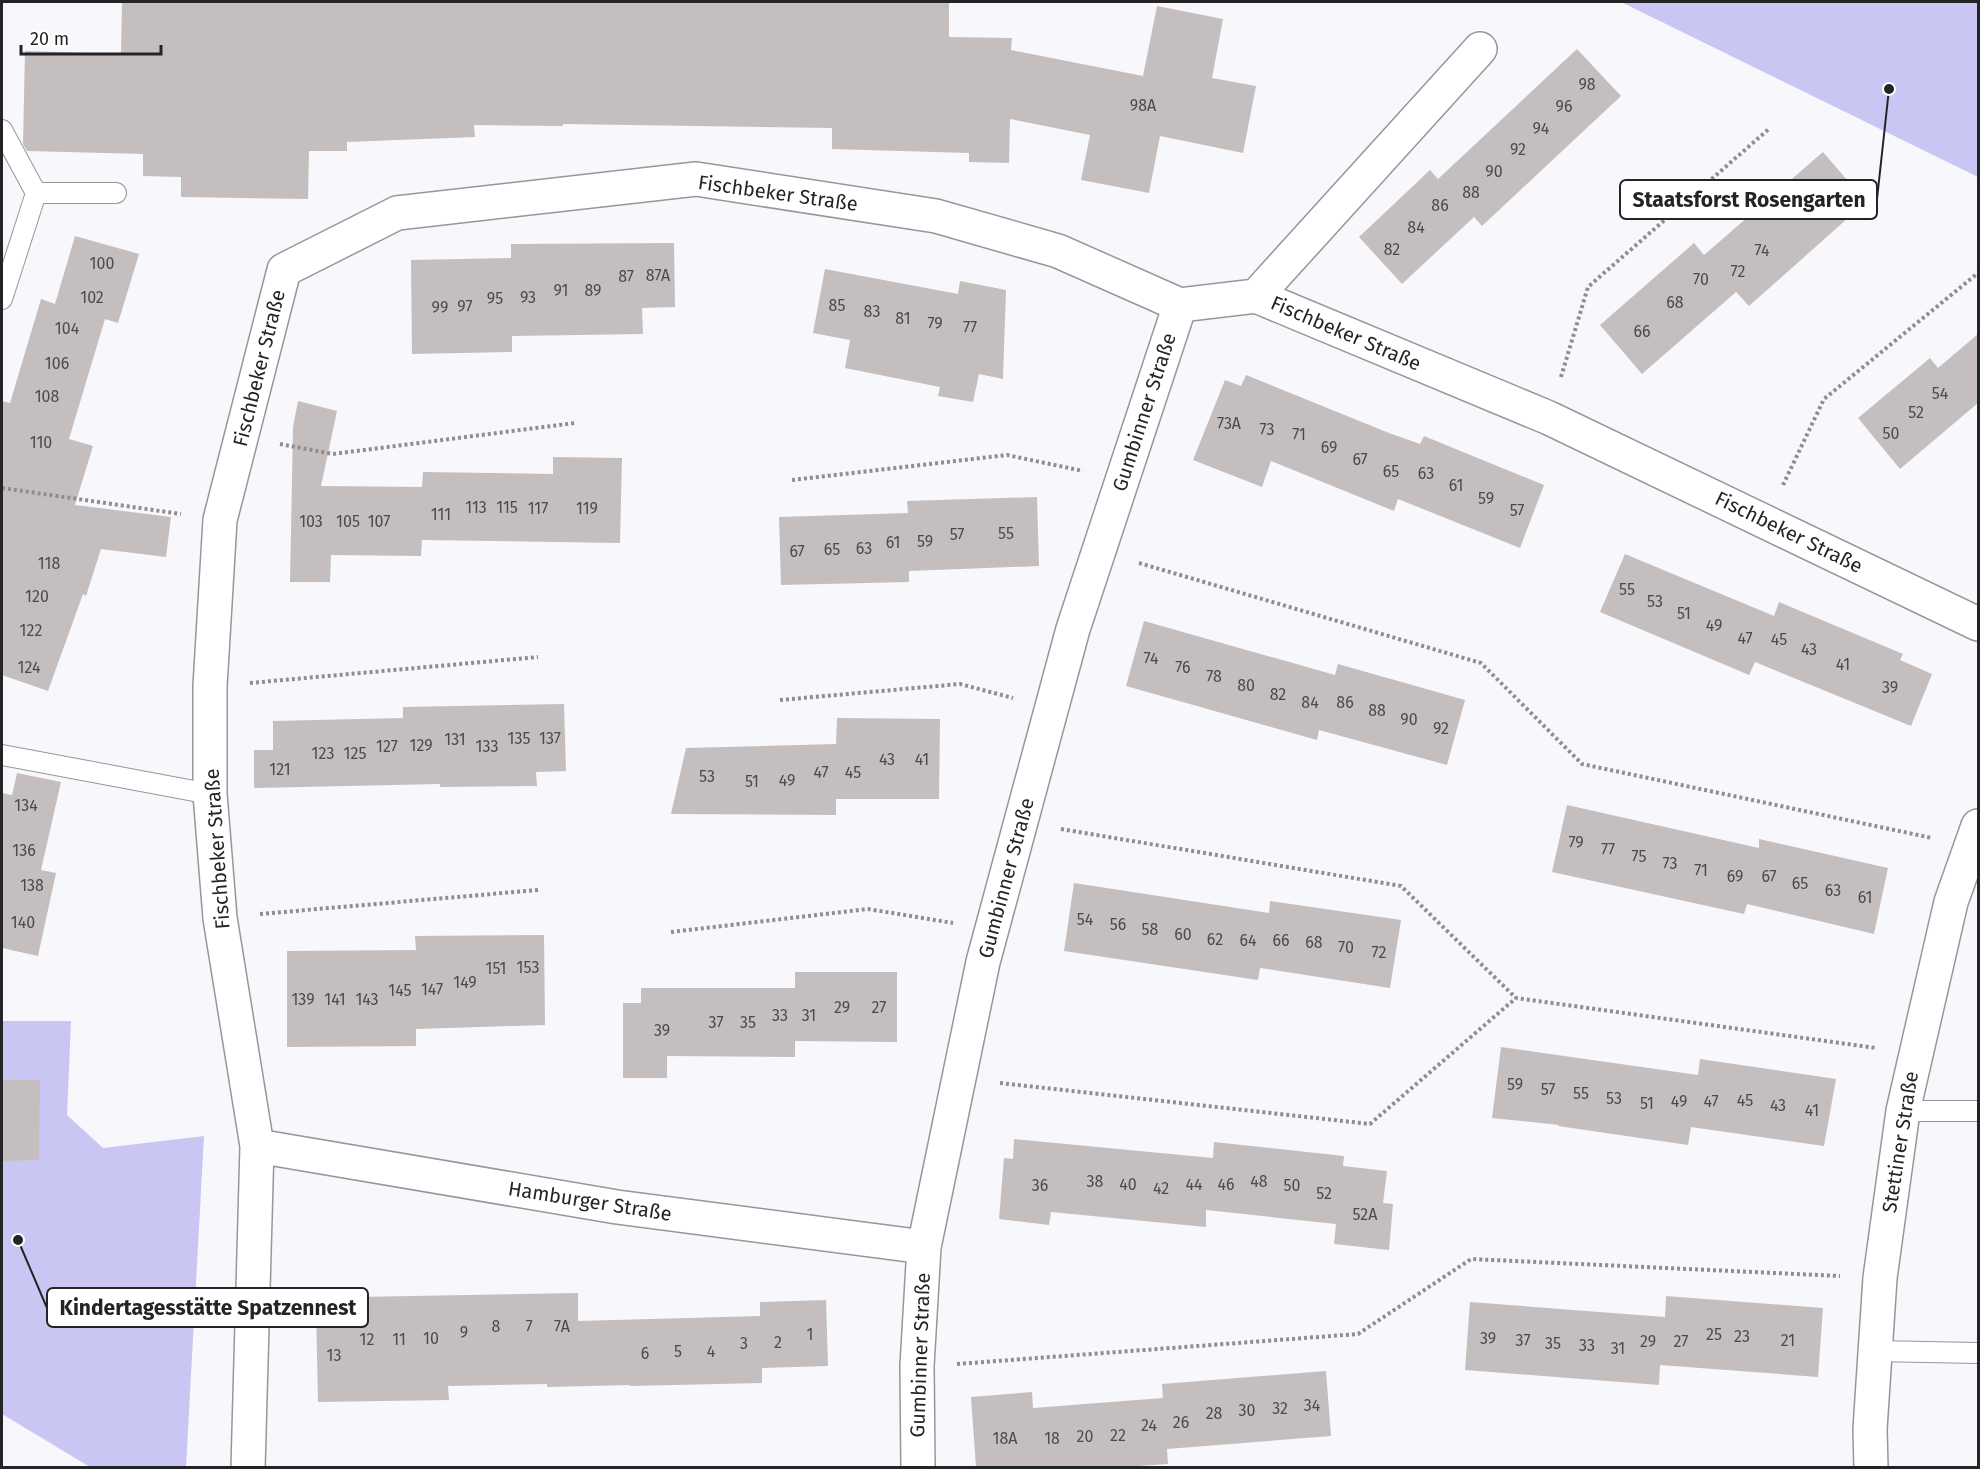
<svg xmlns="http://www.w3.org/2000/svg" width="1980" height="1469" font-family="'Fira Sans',sans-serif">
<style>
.green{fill:#cac6f3}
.building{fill:#c4bfbe}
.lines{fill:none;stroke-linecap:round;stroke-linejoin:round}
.service-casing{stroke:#97979b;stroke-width:22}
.minor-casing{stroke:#97979b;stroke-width:36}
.path{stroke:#8e8e92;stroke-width:4;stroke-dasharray:3 3;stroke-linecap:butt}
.service{stroke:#fff;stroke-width:20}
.minor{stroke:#fff;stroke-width:33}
.labels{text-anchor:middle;stroke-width:5;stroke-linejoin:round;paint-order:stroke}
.number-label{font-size:16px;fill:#4c4b4c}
.street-label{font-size:20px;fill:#242426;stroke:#fff}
.leader{fill:none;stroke:#242426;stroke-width:2}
.callout-dot{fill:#242426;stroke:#fff;stroke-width:2}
.callout{fill:#fff;stroke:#242426;stroke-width:2}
.callout-label{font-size:21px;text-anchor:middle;font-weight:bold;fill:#242426}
</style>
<rect width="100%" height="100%" fill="#f7f7fc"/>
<path class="green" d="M 1621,2 L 1978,2 L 1978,177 Z
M 2,1021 L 71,1021 L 67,1115 L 103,1148 L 204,1136 L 186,1467 L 90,1467 L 2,1414 Z"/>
<path class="building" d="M 122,2 L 949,2 L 949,37 L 1012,38 L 1011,50 L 1143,76 L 1157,6 L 1223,19 L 1212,78 L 1256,86 L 1243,153 L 1160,136 L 1149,193 L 1081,180 L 1090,135 L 1010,119 L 1009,163 L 969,162 L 969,153 L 832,149 L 832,128 L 563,124 L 563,126 L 474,125 L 475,137 L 347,142 L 347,151 L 309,151 L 308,199 L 181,197 L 181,177 L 143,176 L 143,154 L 27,151 L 23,144 L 25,51 L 121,54 Z
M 1577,49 L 1621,96 L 1482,226 L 1474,217 L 1402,284 L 1359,237 L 1430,170 L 1438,179 Z
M 1823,152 L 1866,202 L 1749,306 L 1736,292 L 1642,374 L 1600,325 L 1694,243 L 1704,255 Z
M 75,236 L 139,254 L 118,323 L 105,319 L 69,439 L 93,446 L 75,505 L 171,517 L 166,557 L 101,549 L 86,596 L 83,594 L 48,691 L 2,675 L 2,401 L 10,403 L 41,299 L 55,304 Z
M 674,243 L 675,307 L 642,308 L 643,334 L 512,336 L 512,352 L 412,354 L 411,260 L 511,258 L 511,244 Z
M 825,269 L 958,294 L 960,281 L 1006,290 L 1003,379 L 979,374 L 973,402 L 938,396 L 940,387 L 845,368 L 850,340 L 813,333 Z
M 1978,334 L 1978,403 L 1900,469 L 1858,418 L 1930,358 L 1938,368 Z
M 1246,375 L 1389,433 L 1420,444 L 1424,436 L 1544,485 L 1520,548 L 1398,499 L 1394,511 L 1271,461 L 1262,487 L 1193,460 L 1225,380 L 1241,386 Z
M 298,401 L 337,411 L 321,486 L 422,487 L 423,472 L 553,474 L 553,457 L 622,458 L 620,543 L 422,540 L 421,556 L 331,555 L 330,582 L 290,582 L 293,427 Z
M 1037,497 L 1039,566 L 909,571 L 909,582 L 781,585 L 779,517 L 908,513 L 907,501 Z
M 1625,554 L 1774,616 L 1779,602 L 1903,654 L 1900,660 L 1932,674 L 1911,726 L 1755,662 L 1749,675 L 1600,612 Z
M 1144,621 L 1335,675 L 1338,664 L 1465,700 L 1447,765 L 1319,730 L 1317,740 L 1126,686 Z
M 564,704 L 566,771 L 536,772 L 537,786 L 440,787 L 440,784 L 254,788 L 254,750 L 273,750 L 273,721 L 403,718 L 403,707 Z
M 837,718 L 940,719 L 939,799 L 836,799 L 836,815 L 671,814 L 686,748 L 836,744 Z
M 17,773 L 61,782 L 41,870 L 56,873 L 38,956 L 2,948 L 2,793 L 12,795 Z
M 1567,805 L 1759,848 L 1759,839 L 1888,868 L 1874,934 L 1747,904 L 1744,914 L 1552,872 Z
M 1074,883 L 1269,913 L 1270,901 L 1401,920 L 1390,988 L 1260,968 L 1258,980 L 1064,951 Z
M 544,935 L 545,1025 L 416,1029 L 416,1046 L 287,1047 L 287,951 L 416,950 L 415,936 Z
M 795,972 L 897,972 L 897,1042 L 795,1041 L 795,1057 L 667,1056 L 667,1078 L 623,1078 L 623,1003 L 641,1003 L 641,988 L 795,988 Z
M 1501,1047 L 1698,1075 L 1700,1059 L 1836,1079 L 1824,1146 L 1691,1127 L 1688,1145 L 1558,1126 L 1559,1125 L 1492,1118 Z
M 2,1080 L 40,1080 L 39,1160 L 2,1161 Z
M 1014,1139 L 1213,1158 L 1214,1142 L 1344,1156 L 1343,1166 L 1387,1171 L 1383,1203 L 1393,1204 L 1389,1250 L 1334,1244 L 1336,1224 L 1206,1210 L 1206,1227 L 1051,1212 L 1049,1225 L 999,1219 L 1004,1158 L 1013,1159 Z
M 578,1293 L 578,1321 L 760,1316 L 760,1302 L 826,1300 L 828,1366 L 762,1368 L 762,1383 L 630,1386 L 630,1385 L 547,1387 L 547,1384 L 448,1386 L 449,1400 L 318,1402 L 316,1308 L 357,1307 L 356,1297 Z
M 1666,1296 L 1823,1308 L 1818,1377 L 1660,1365 L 1659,1385 L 1465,1370 L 1470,1302 L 1665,1317 Z
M 1326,1371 L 1331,1436 L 1167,1449 L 1168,1464 L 1123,1467 L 976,1467 L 971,1397 L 1032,1392 L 1033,1408 L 1163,1398 L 1162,1384 Z"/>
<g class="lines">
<g class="service-casing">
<path id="service" d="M 2,130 L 36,193
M 2,299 L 36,193 L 116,193
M 2,755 L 210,794
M 1903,1111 L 1978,1111
M 1875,1351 L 1978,1353"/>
</g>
<g class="minor-casing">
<path id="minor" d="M 1256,296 L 1480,49
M 257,1146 L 617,1207 L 924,1247
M 248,1468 L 257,1146 L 220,918 L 210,794 L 210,686 L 220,520 L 284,270 L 397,213 L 696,179 L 936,216 L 1058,251 L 1180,305 L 1256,296 L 1549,418 L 1978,624
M 918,1468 L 917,1366 L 924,1247 L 983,962 L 1073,629 L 1180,305
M 1871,1468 L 1870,1429 L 1880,1278 L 1903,1111 L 1951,902 L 1978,826"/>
</g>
<path class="path" d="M 1561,377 L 1588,287 L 1770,128
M 280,444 L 333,454 L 575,423
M 792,480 L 1007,455 L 1083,471
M 1783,485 L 1824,399 L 1978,273
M 2,488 L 181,514
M 1139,563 L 1481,663 L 1582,764 L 1932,838
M 250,683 L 538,657
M 780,700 L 960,684 L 1013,698
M 1061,829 L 1401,886 L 1516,998
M 260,914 L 538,890
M 671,932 L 868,909 L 953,923
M 1000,1083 L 1370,1124 L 1516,998 L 1876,1048
M 957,1364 L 1358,1334 L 1471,1259 L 1840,1276"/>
<use href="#service" class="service"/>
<use href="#minor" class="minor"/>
</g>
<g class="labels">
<g class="number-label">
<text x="1587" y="90">98</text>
<text x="1143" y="111">98A</text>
<text x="1564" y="112">96</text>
<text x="1541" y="134">94</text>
<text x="1518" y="155">92</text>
<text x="1494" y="177">90</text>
<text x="1471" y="198">88</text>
<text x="1440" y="211">86</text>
<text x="1416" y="233">84</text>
<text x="1392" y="255">82</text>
<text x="1762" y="256">74</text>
<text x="102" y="269">100</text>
<text x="1738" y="277">72</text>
<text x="658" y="281">87A</text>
<text x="626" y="282">87</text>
<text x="1701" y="285">70</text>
<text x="561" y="296">91</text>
<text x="593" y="296">89</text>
<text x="92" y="303">102</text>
<text x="528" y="303">93</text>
<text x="495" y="304">95</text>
<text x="1675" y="308">68</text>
<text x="837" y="311">85</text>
<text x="465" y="312">97</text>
<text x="440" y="313">99</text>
<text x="872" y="317">83</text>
<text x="903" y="324">81</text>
<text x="935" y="329">79</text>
<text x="970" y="333">77</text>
<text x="67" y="334">104</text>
<text x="1642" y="337">66</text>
<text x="57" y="369">106</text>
<text x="1940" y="399">54</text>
<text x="47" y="402">108</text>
<text x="1916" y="418">52</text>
<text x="1229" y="429">73A</text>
<text x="1267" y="435">73</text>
<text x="1891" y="439">50</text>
<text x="1299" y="440">71</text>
<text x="41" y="448">110</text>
<text x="1329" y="453">69</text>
<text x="1360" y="465">67</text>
<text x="1391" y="477">65</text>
<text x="1426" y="479">63</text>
<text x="1456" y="491">61</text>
<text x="1486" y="504">59</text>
<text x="476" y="513">113</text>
<text x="507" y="513">115</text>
<text x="538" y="514">117</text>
<text x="587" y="514">119</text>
<text x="1517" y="516">57</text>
<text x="441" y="520">111</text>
<text x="311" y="527">103</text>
<text x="348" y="527">105</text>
<text x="379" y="527">107</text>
<text x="1006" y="539">55</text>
<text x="957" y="540">57</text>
<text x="925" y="547">59</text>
<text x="893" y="548">61</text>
<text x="864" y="554">63</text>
<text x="832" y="555">65</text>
<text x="797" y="557">67</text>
<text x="49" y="569">118</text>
<text x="1627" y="595">55</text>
<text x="37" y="602">120</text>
<text x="1655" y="607">53</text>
<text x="1684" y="619">51</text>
<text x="1714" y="631">49</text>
<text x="31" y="636">122</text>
<text x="1745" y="644">47</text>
<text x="1779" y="645">45</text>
<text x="1809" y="655">43</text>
<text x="1151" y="664">74</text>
<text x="1843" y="670">41</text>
<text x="29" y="673">124</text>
<text x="1183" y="673">76</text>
<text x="1214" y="682">78</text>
<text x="1246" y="691">80</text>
<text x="1890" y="693">39</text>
<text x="1278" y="700">82</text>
<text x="1310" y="708">84</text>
<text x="1345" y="708">86</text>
<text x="1377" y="716">88</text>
<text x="1409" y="725">90</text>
<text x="1441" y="734">92</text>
<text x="519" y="744">135</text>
<text x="550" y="744">137</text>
<text x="455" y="745">131</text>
<text x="421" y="751">129</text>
<text x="387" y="752">127</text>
<text x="487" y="752">133</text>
<text x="323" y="759">123</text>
<text x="355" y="759">125</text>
<text x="887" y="765">43</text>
<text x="922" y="765">41</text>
<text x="280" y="775">121</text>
<text x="821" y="778">47</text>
<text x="853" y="778">45</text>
<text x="707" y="782">53</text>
<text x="787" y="786">49</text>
<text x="752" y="787">51</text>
<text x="26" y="811">134</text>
<text x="1576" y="848">79</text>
<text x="1608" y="855">77</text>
<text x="24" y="856">136</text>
<text x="1639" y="862">75</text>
<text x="1670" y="869">73</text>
<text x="1701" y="876">71</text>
<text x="1735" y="882">69</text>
<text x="1769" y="882">67</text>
<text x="1800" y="889">65</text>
<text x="32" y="891">138</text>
<text x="1833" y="896">63</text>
<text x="1865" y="903">61</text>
<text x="1085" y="925">54</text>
<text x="23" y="928">140</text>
<text x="1118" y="930">56</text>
<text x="1150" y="935">58</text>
<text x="1183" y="940">60</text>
<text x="1215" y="945">62</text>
<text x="1248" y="946">64</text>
<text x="1281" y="946">66</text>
<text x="1314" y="948">68</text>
<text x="1346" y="953">70</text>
<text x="1379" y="958">72</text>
<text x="528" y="973">153</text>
<text x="496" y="974">151</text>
<text x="465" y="988">149</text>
<text x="432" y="995">147</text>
<text x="400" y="996">145</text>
<text x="303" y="1005">139</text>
<text x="335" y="1005">141</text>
<text x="367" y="1005">143</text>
<text x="842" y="1013">29</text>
<text x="879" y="1013">27</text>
<text x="780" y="1021">33</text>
<text x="809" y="1021">31</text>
<text x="716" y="1028">37</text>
<text x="748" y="1028">35</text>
<text x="662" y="1036">39</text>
<text x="1515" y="1090">59</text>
<text x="1548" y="1095">57</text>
<text x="1581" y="1099">55</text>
<text x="1614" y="1104">53</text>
<text x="1745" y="1106">45</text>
<text x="1679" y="1107">49</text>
<text x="1711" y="1107">47</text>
<text x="1647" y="1109">51</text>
<text x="1778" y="1111">43</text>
<text x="1812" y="1116">41</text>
<text x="1095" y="1187">38</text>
<text x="1259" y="1187">48</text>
<text x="1128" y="1190">40</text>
<text x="1194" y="1190">44</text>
<text x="1226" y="1190">46</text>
<text x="1040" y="1191">36</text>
<text x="1292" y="1191">50</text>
<text x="1161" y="1194">42</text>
<text x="1324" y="1199">52</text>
<text x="1365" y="1220">52A</text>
<text x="496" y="1332">8</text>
<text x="529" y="1332">7</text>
<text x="562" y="1332">7A</text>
<text x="464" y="1338">9</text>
<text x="810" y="1340">1</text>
<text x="1714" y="1340">25</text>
<text x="1742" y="1342">23</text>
<text x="431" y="1344">10</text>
<text x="1488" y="1344">39</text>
<text x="367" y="1345">12</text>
<text x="399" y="1345">11</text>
<text x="1523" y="1346">37</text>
<text x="1788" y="1346">21</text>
<text x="1648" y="1347">29</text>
<text x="1681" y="1347">27</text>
<text x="778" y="1348">2</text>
<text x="744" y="1349">3</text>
<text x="1553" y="1349">35</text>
<text x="1587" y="1351">33</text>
<text x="1618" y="1354">31</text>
<text x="678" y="1357">5</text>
<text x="711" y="1357">4</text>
<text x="645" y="1359">6</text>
<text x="334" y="1361">13</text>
<text x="1312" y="1411">34</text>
<text x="1280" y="1414">32</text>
<text x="1247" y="1416">30</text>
<text x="1214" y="1419">28</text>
<text x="1181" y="1428">26</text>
<text x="1149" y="1431">24</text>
<text x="1118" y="1441">22</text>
<text x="1085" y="1442">20</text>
<text x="1005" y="1444">18A</text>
<text x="1052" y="1444">18</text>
</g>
<g class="street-label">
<text transform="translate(778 193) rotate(8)" y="7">Fischbeker Straße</text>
<text transform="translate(1346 333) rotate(23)" y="7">Fischbeker Straße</text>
<text transform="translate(259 368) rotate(-76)" y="7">Fischbeker Straße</text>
<text transform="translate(1144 412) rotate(-72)" y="7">Gumbinner Straße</text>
<text transform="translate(1789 532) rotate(26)" y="7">Fischbeker Straße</text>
<text transform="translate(217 849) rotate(-94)" y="7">Fischbeker Straße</text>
<text transform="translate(1006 878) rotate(-75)" y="7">Gumbinner Straße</text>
<text transform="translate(1900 1142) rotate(-81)" y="7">Stettiner Straße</text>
<text transform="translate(590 1201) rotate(9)" y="7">Hamburger Straße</text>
<text transform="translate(920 1355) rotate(-88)" y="7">Gumbinner Straße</text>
</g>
</g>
<path class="leader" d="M1889 89L1877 199M18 1240L47 1308"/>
<g class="callout-dot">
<circle cx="1889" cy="89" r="6"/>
<circle cx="18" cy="1240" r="6"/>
</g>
<g class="callout">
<rect x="1620" y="180" width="257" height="39" rx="6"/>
<rect x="47" y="1288" width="321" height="39" rx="6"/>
</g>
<g class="callout-label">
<text x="1749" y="207">Staatsforst Rosengarten</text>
<text x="208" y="1315">Kindertagesstätte Spatzennest</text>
</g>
<rect width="1980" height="1469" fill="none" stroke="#242426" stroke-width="6"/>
<path d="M21 45v9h140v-9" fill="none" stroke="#242426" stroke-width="3"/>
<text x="30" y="45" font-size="18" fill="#242426" stroke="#ffffff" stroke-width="4.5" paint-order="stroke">20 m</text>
</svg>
